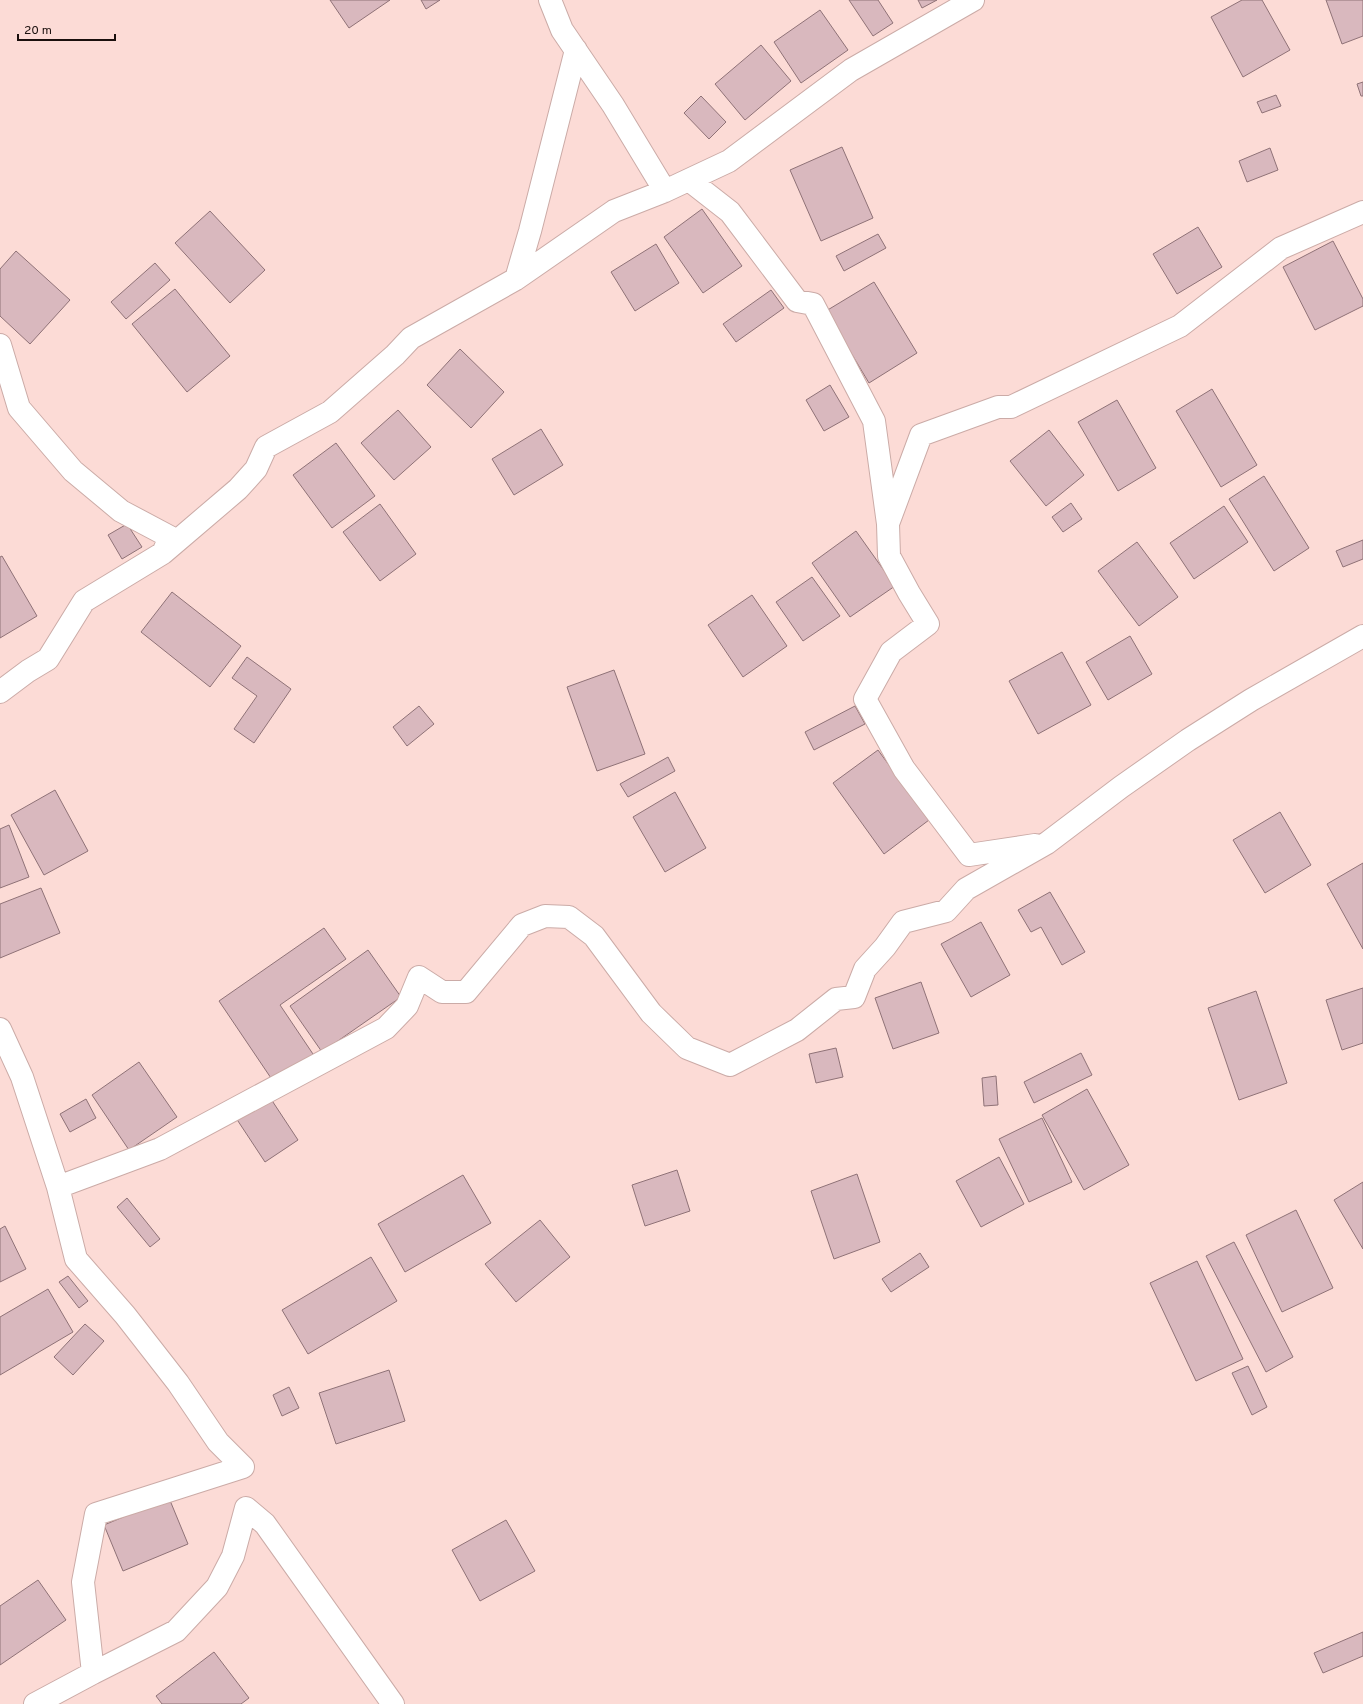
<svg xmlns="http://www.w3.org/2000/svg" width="1363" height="1704" font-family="Overpass,sans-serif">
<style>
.building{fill:#d9b8be;stroke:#8f7277}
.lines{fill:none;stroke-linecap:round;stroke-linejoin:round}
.minor-casing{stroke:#cbaba7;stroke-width:24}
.minor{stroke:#fff;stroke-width:22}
</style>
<rect width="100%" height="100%" fill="#fcdbd6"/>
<path class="building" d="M 330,0 L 390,0 L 349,28 Z
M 421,0 L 440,0 L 426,9 Z
M 849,0 L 878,0 L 893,23 L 873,36 Z
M 918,0 L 937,0 L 922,8 Z
M 1242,0 L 1262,0 L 1290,50 L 1243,77 L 1211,17 Z
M 1326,0 L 1363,0 L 1363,36 L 1342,44 Z
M 820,10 L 848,50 L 801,83 L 774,42 Z
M 761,45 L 791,81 L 745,120 L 715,84 Z
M 1363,82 L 1363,96 L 1361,96 L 1357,84 Z
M 1276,95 L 1281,106 L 1262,113 L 1257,102 Z
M 701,96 L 726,122 L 709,139 L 684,113 Z
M 842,147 L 873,218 L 821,241 L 790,170 Z
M 1270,148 L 1278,170 L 1247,182 L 1239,161 Z
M 702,209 L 742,266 L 703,293 L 664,237 Z
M 210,211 L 265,270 L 230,303 L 175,243 Z
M 1198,227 L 1222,267 L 1177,294 L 1153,254 Z
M 878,234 L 886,248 L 844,271 L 836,256 Z
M 1333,241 L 1363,299 L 1363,306 L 1315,330 L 1283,267 Z
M 656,244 L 679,283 L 635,311 L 611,272 Z
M 16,251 L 70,300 L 30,344 L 0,316 L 0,269 Z
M 155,263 L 170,280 L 126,319 L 111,302 Z
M 874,282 L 917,353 L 869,383 L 826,311 Z
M 175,289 L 230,356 L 187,392 L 132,324 Z
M 771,290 L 784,308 L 736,342 L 723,324 Z
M 460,349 L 504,392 L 471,428 L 427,385 Z
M 830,385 L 849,417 L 824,431 L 806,400 Z
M 1212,389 L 1257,465 L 1221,487 L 1176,411 Z
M 1117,400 L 1156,468 L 1118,491 L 1078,422 Z
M 398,410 L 431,447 L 394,480 L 361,443 Z
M 541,429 L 563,465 L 514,495 L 492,459 Z
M 1049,430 L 1084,475 L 1046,506 L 1010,461 Z
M 336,443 L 375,496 L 332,528 L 293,475 Z
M 1264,476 L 1309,548 L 1274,571 L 1229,499 Z
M 1071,503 L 1082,519 L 1063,532 L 1052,517 Z
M 380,504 L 416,554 L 380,581 L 343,532 Z
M 1224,506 L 1248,542 L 1194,579 L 1170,543 Z
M 127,524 L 142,547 L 122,559 L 108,535 Z
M 856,531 L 895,586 L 850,617 L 812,563 Z
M 1363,540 L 1363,559 L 1343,567 L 1336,551 Z
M 1137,542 L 1178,597 L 1139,626 L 1098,571 Z
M 2,556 L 37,616 L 0,638 L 0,557 Z
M 812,577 L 840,616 L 803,641 L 776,602 Z
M 172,592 L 241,646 L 210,687 L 141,632 Z
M 752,595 L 787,646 L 743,677 L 708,625 Z
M 1130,636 L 1152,674 L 1108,700 L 1086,662 Z
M 1062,652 L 1091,705 L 1038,734 L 1009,681 Z
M 247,657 L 291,689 L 254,743 L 234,729 L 257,696 L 232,678 Z
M 614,670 L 645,754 L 597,771 L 567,687 Z
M 419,706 L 434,724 L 407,746 L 393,727 Z
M 855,706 L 865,724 L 814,750 L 805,732 Z
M 878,750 L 929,820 L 884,854 L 833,783 Z
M 668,757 L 675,771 L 628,797 L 620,784 Z
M 55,790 L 88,851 L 44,875 L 11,815 Z
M 675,792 L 706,848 L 665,872 L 633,817 Z
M 1280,812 L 1311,865 L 1265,893 L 1233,840 Z
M 9,825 L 29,877 L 0,888 L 0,829 Z
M 1363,863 L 1363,949 L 1327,884 Z
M 41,888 L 60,933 L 0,958 L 0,904 Z
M 1050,892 L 1085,952 L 1062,965 L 1041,927 L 1031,932 L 1018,910 Z
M 981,922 L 1010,975 L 971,997 L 941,944 Z
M 324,928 L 346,959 L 280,1005 L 315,1057 L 275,1084 L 219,1001 Z
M 368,950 L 401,997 L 322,1052 L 290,1006 Z
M 921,982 L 939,1033 L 893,1049 L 875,998 Z
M 1363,988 L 1363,1043 L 1342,1050 L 1326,1000 Z
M 1256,991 L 1287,1083 L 1239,1100 L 1208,1008 Z
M 836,1048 L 843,1077 L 816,1083 L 809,1054 Z
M 1081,1053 L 1092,1075 L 1034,1103 L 1024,1082 Z
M 139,1062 L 177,1117 L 129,1150 L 92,1095 Z
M 996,1076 L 998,1105 L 984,1106 L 982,1078 Z
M 1087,1089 L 1129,1165 L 1084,1190 L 1042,1115 Z
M 267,1093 L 298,1140 L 265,1162 L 234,1115 Z
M 86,1099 L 96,1118 L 70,1132 L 60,1114 Z
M 1042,1118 L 1072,1182 L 1029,1202 L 999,1139 Z
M 999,1157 L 1024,1204 L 981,1227 L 956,1181 Z
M 677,1170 L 690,1211 L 645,1226 L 632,1185 Z
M 857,1174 L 880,1242 L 834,1259 L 811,1191 Z
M 463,1175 L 491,1223 L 405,1272 L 378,1224 Z
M 1363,1182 L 1363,1249 L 1334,1200 Z
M 127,1198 L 160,1239 L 150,1247 L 117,1207 Z
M 1296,1210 L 1333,1288 L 1282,1312 L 1246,1235 Z
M 540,1220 L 570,1257 L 516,1302 L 485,1264 Z
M 5,1226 L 26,1269 L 0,1282 L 0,1229 Z
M 1234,1242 L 1293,1357 L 1266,1372 L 1206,1256 Z
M 920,1253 L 929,1267 L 891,1292 L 882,1279 Z
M 371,1257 L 397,1301 L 308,1354 L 282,1310 Z
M 1197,1261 L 1243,1359 L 1196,1381 L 1150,1283 Z
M 68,1276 L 88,1301 L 79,1308 L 59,1282 Z
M 48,1289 L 73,1332 L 0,1375 L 0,1317 Z
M 85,1324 L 104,1341 L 73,1375 L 54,1357 Z
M 1248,1366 L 1267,1407 L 1252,1415 L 1232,1373 Z
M 389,1370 L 405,1421 L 336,1444 L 319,1393 Z
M 289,1387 L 299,1408 L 282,1416 L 273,1395 Z
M 169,1498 L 188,1544 L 123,1571 L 104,1525 Z
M 506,1520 L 535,1571 L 480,1601 L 452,1550 Z
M 38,1580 L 66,1620 L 0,1665 L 0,1606 Z
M 1363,1632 L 1363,1656 L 1323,1673 L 1314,1653 Z
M 214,1652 L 249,1698 L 241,1704 L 162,1704 L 156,1696 Z"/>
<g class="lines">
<g class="minor-casing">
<path id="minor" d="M 550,0 L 562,30 L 613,105 L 665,191
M 689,180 L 730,212 L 797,301 L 813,304 L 874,421 L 888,524 L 889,556 L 909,593 L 928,624 L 891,652 L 865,699 L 904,769 L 969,855 L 1035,845
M 516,279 L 530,231 L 576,50
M 0,345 L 19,408 L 73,471 L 121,511 L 170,537 L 163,553 L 84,601 L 48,659 L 28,671 L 0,692
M 889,521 L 921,435 L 998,407 L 1011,407 L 1180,326 L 1281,248 L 1363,212
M 163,553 L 238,489 L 256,469 L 266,447 L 330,412 L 395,355 L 411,338 L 516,279 L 614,211 L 665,191 L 729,161 L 851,70 L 973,0
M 0,1029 L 22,1077 L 58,1187 L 76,1259 L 125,1315 L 178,1383 L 218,1442 L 243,1467 L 96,1514 L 83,1582 L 93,1673 L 35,1704
M 58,1187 L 160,1149 L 386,1028 L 407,1006 L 419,977 L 442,992 L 466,992 L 522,925 L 545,916 L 569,917 L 594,936 L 651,1013 L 687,1048 L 730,1065 L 797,1030 L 836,999 L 854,997 L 865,969 L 885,947 L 903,922 L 946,911 L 966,889 L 1047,843 L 1121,787 L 1188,740 L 1251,700 L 1363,636
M 93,1673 L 176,1631 L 217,1587 L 233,1556 L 246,1508 L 265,1524 L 393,1704"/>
</g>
<use href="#minor" class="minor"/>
</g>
<path d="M18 34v6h97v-6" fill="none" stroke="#1a0f0d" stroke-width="2"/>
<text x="24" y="34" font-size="12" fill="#1a0f0d" stroke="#fcdbd6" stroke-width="3" paint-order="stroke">20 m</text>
</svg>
